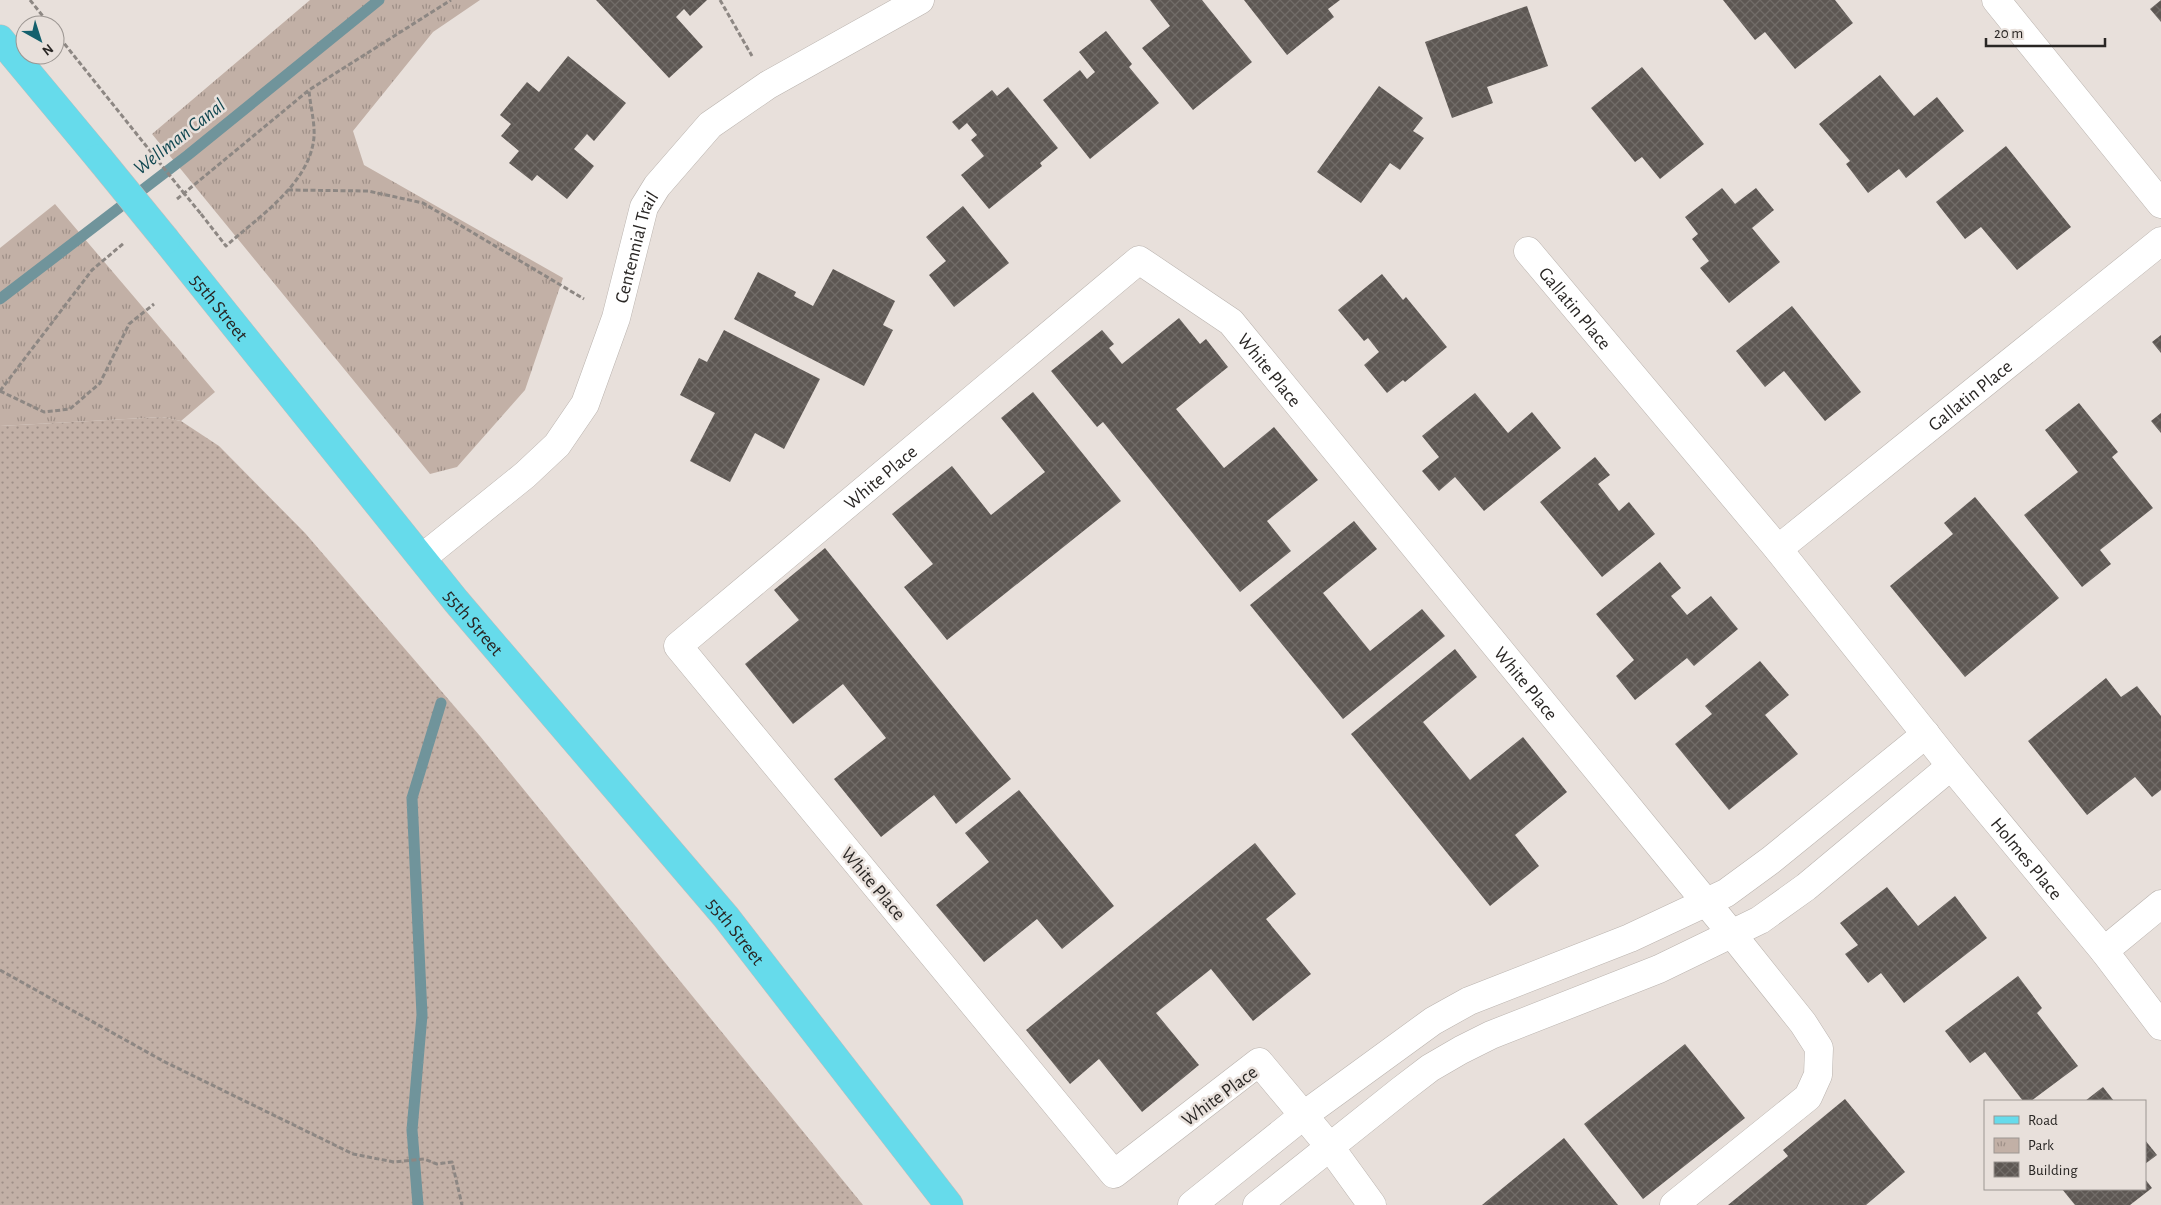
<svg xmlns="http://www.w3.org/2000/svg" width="2161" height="1205" font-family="'Alegreya Sans',sans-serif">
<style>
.grass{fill:url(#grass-dots)}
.park{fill:url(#park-tufts)}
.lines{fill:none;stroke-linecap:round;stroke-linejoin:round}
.stream{stroke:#70949b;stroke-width:11}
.building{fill:url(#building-cross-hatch)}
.minor-casing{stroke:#bab3ae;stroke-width:29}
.major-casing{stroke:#bfbebd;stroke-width:29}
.path{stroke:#8d8783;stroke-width:3;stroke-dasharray:5 2.5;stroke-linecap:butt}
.minor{stroke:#fff;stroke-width:28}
.major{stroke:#66dbeb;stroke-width:28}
.major-bridge-casing{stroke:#bfbebd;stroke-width:29;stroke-linecap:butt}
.path-bridge{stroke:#8d8783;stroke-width:3;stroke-dasharray:5 2.5;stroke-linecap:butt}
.major-bridge{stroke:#66dbeb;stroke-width:28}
.labels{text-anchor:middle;stroke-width:5;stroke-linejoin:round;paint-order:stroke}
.street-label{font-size:19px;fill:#292624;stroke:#e8e0db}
.water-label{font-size:20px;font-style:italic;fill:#114751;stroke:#e8e0db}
</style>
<defs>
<pattern id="grass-dots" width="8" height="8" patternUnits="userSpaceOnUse" patternTransform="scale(1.25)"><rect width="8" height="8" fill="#c2b0a6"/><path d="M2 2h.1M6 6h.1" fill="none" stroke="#9e8f87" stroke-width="1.8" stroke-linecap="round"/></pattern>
<pattern id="park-tufts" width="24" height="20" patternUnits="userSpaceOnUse" patternTransform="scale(1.25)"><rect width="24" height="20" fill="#c2b0a6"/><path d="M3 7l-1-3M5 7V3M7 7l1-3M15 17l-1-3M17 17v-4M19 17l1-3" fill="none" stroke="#9e8f87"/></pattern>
<pattern id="building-cross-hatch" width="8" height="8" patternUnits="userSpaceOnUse" patternTransform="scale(1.25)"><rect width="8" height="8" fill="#5d5753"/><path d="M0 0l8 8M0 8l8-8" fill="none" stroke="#716c68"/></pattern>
</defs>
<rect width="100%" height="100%" fill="#e8e0db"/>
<path class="grass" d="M 162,417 L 181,421 L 219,446 L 305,533 L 480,736 L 863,1205 L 0,1205 L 0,426 Z"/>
<path class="park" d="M 310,0 L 480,0 L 433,32 L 353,131 L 364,165 L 563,278 L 525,390 L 457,467 L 430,474 L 152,134 Z
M 55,204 L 215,392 L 181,421 L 162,417 L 0,426 L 0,248 Z"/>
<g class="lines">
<path class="stream" d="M 0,299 L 188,155 L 379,0
M 418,1205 L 412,1130 L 422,1015 L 412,798 L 441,703"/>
</g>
<path class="building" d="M 596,0 L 707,0 L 690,16 L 684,9 L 676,17 L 703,47 L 669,78 Z
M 1150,0 L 1202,0 L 1252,62 L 1193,110 L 1142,48 L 1170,26 Z
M 1244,0 L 1340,0 L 1328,9 L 1334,17 L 1287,55 Z
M 1723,0 L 1835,0 L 1853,23 L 1795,69 L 1765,32 L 1755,40 Z
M 2161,0 L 2161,22 L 2150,9 Z
M 1527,6 L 1548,66 L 1487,87 L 1493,103 L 1452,118 L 1425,42 Z
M 1106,31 L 1132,64 L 1129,67 L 1159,103 L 1090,159 L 1043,100 L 1080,70 L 1087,79 L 1095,72 L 1079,52 Z
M 568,56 L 626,103 L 594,141 L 587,134 L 574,149 L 594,166 L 567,199 L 537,175 L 532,181 L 509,163 L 519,151 L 501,136 L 511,124 L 500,115 L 527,82 L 539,92 Z
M 1642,67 L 1704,144 L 1660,179 L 1642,157 L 1635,162 L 1591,108 Z
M 1880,75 L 1914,116 L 1937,97 L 1964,131 L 1906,178 L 1899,169 L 1868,193 L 1846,164 L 1850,161 L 1819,124 Z
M 1379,86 L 1423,118 L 1413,131 L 1424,138 L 1400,170 L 1390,163 L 1361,203 L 1317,172 Z
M 1008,87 L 1058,148 L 1040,163 L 1042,166 L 989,209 L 961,175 L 984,156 L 971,140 L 977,135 L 967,123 L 959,130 L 952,122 L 992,90 L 997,96 Z
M 2006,146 L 2071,227 L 2017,270 L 1981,227 L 1965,239 L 1936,202 Z
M 1722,188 L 1735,204 L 1756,188 L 1774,210 L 1752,228 L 1780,262 L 1729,303 L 1700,268 L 1709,261 L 1692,239 L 1698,234 L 1685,217 Z
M 963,206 L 1009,263 L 954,307 L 929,275 L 946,261 L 926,237 Z
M 833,269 L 895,301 L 883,325 L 893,330 L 864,386 L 734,319 L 758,272 L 796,292 L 794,296 L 813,306 Z
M 1382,274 L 1403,300 L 1406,297 L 1447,347 L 1405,382 L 1403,380 L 1387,393 L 1364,365 L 1379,352 L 1368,338 L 1364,341 L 1338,310 Z
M 1792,306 L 1861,392 L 1825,421 L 1784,371 L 1765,387 L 1736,351 Z
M 1179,318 L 1200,344 L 1206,339 L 1228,367 L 1176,409 L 1224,468 L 1274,427 L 1318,480 L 1267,521 L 1291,551 L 1240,592 L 1103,422 L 1097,427 L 1051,371 L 1102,330 L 1114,344 L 1109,348 L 1122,364 Z
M 724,330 L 820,379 L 784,449 L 755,433 L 730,482 L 690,461 L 715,413 L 680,395 L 699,358 L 707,362 Z
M 2161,335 L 2161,353 L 2152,342 Z
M 1033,392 L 1121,501 L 947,640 L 904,587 L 933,564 L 892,514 L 952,466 L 991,515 L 1045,472 L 1001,418 Z
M 1475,393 L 1508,433 L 1532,412 L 1561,448 L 1484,511 L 1455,477 L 1439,491 L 1422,471 L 1439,457 L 1422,436 Z
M 2079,403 L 2118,452 L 2112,457 L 2153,508 L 2100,550 L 2111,564 L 2082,587 L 2024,515 L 2078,472 L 2045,430 Z
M 2161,413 L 2161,433 L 2151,421 Z
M 1595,457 L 1610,475 L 1598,484 L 1619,511 L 1629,502 L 1655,534 L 1602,577 L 1540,502 Z
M 1975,497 L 2059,598 L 1965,677 L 1890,586 L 1953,534 L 1944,523 Z
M 1354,521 L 1377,549 L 1323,593 L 1370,651 L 1422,609 L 1445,636 L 1343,719 L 1250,605 Z
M 825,548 L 1011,779 L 956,824 L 934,795 L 881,837 L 834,779 L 886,738 L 843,684 L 793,724 L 745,664 L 799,620 L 774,590 Z
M 1660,562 L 1681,588 L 1671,596 L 1687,615 L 1711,596 L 1738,629 L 1694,666 L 1687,658 L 1635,700 L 1616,676 L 1634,660 L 1596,614 Z
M 1455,649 L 1477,677 L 1423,722 L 1470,780 L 1523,737 L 1567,792 L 1515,835 L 1539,866 L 1490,906 L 1351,734 Z
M 1760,661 L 1789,695 L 1765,715 L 1798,754 L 1729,810 L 1675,744 L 1712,714 L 1705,706 Z
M 2106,678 L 2121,697 L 2137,686 L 2161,716 L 2161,790 L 2152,797 L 2135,777 L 2087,815 L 2028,741 Z
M 1019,790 L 1114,906 L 1062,949 L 1037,919 L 984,962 L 936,905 L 989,862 L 965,833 Z
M 1255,843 L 1296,894 L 1266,919 L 1311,974 L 1253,1021 L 1211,969 L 1156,1013 L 1199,1065 L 1142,1112 L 1099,1059 L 1070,1084 L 1026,1030 Z
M 1887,887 L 1918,926 L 1955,896 L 1987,938 L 1904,1003 L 1881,973 L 1868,983 L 1845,954 L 1858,945 L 1840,923 Z
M 2018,976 L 2042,1008 L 2037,1013 L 2078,1066 L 2031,1101 L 2023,1101 L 1985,1052 L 1970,1063 L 1945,1031 Z
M 1685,1044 L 1745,1118 L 1643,1199 L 1584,1124 Z
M 2103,1087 L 2114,1101 L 2085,1101 Z
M 1845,1099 L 1905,1172 L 1866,1205 L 1728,1205 L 1788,1156 L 1783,1150 Z
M 1564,1138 L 1618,1205 L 1482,1205 Z
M 2145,1140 L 2157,1155 L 2145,1164 Z
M 2145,1179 L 2152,1188 L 2130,1205 L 2075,1205 L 2062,1189 L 2145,1189 Z"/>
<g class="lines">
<g class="minor-casing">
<g id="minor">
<path d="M 1996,0 L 2161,204"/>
<path id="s1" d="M 1528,251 L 1778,549 L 1951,766 L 2104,951 L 2161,1026"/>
<path id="s2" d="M 1778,549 L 2161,241"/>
<path id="s3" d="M 422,558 L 525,475 L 557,445 L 585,404 L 616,318 L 644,207 L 657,186 L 710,125 L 768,85 L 920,0"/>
<path d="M 2104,951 L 2161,904"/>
<path d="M 1192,1205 L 1304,1115 L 1433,1021 L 1469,1001 L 1630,938 L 1726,893 L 1771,860 L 1926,734"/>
<path d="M 1257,1205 L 1400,1091 L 1430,1068 L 1461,1050 L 1491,1035 L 1659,969 L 1760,920 L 1806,887 L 1951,766"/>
<path id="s4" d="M 1372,1205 L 1330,1147 L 1259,1062 L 1114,1174 L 678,646 L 1139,260 L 1231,322 L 1732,934 L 1803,1023 L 1819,1048 L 1818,1075 L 1808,1097 L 1674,1205"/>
</g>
</g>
<g class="major-casing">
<g id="major">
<path d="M 0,39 L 99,158"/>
<path id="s5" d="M 166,240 L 456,601 L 726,917 L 949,1205"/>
</g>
</g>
<path class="path" d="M 30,0 L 50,25
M 720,0 L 752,56
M 55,32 L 183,192
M 288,190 L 368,191 L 423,203 L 584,299
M 177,199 L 309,90 L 451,0
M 201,214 L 226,246 C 258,217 310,184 314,137 C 315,122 310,105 309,90
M 0,391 L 92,270 L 124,243
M 0,391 L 44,412 L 70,409 L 100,383 L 129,324 L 154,304
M 0,970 L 163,1061 L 353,1154 L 394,1162 L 424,1159 L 437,1164 L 452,1162 L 462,1205"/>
<use href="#minor" class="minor"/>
<use href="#major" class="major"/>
<g class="major-bridge-casing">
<path id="major-bridge" d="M 99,158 L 166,240"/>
</g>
<path class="path-bridge" d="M 183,192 L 201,214"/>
<use href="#major-bridge" class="major-bridge"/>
</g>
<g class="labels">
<g class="street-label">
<text dy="7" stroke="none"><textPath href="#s3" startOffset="391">Centennial Trail</textPath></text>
<text dy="7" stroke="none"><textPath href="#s5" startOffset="86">55th Street</textPath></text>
<text dy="7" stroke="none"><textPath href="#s1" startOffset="74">Gallatin Place</textPath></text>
<text dy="7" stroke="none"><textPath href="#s4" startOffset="1824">White Place</textPath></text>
<text dy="7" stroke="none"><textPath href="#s2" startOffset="246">Gallatin Place</textPath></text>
<text dy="7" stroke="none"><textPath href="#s4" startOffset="1314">White Place</textPath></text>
<text dy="7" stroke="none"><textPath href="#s5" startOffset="491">55th Street</textPath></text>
<text dy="7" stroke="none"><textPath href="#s4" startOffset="2229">White Place</textPath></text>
<text dy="7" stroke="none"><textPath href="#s1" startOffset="786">Holmes Place</textPath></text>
<text transform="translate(874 883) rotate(50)" y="7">White Place</text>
<text dy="7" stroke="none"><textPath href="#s5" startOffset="896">55th Street</textPath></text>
<text transform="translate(1219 1095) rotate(-36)" y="7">White Place</text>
</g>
<g class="water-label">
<text transform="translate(179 136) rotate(-38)" y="7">Wellman Canal</text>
</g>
</g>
<rect x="1984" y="1100" width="162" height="90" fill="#e8e0db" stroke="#9c9692"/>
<rect x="1994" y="1116" width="25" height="8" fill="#66dbeb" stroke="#9c9692"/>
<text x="2028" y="1125" font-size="15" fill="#292624">Road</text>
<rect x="1994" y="1138" width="25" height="15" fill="url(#park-tufts)" stroke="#9c9692"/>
<text x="2028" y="1150" font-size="15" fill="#292624">Park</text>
<rect x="1994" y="1162" width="25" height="15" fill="url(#building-cross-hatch)" stroke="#9c9692"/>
<text x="2028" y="1175" font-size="15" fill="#292624">Building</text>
<g transform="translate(40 40) rotate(141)"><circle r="24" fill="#e8e0db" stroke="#9c9692"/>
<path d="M0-4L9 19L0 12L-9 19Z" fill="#14606d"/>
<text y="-8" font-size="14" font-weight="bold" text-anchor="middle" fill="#292624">N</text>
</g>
<path d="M1986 38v8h119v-8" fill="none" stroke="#292624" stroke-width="2.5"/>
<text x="1994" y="38" font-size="15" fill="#292624" stroke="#e8e0db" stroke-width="4" paint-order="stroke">20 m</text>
</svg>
